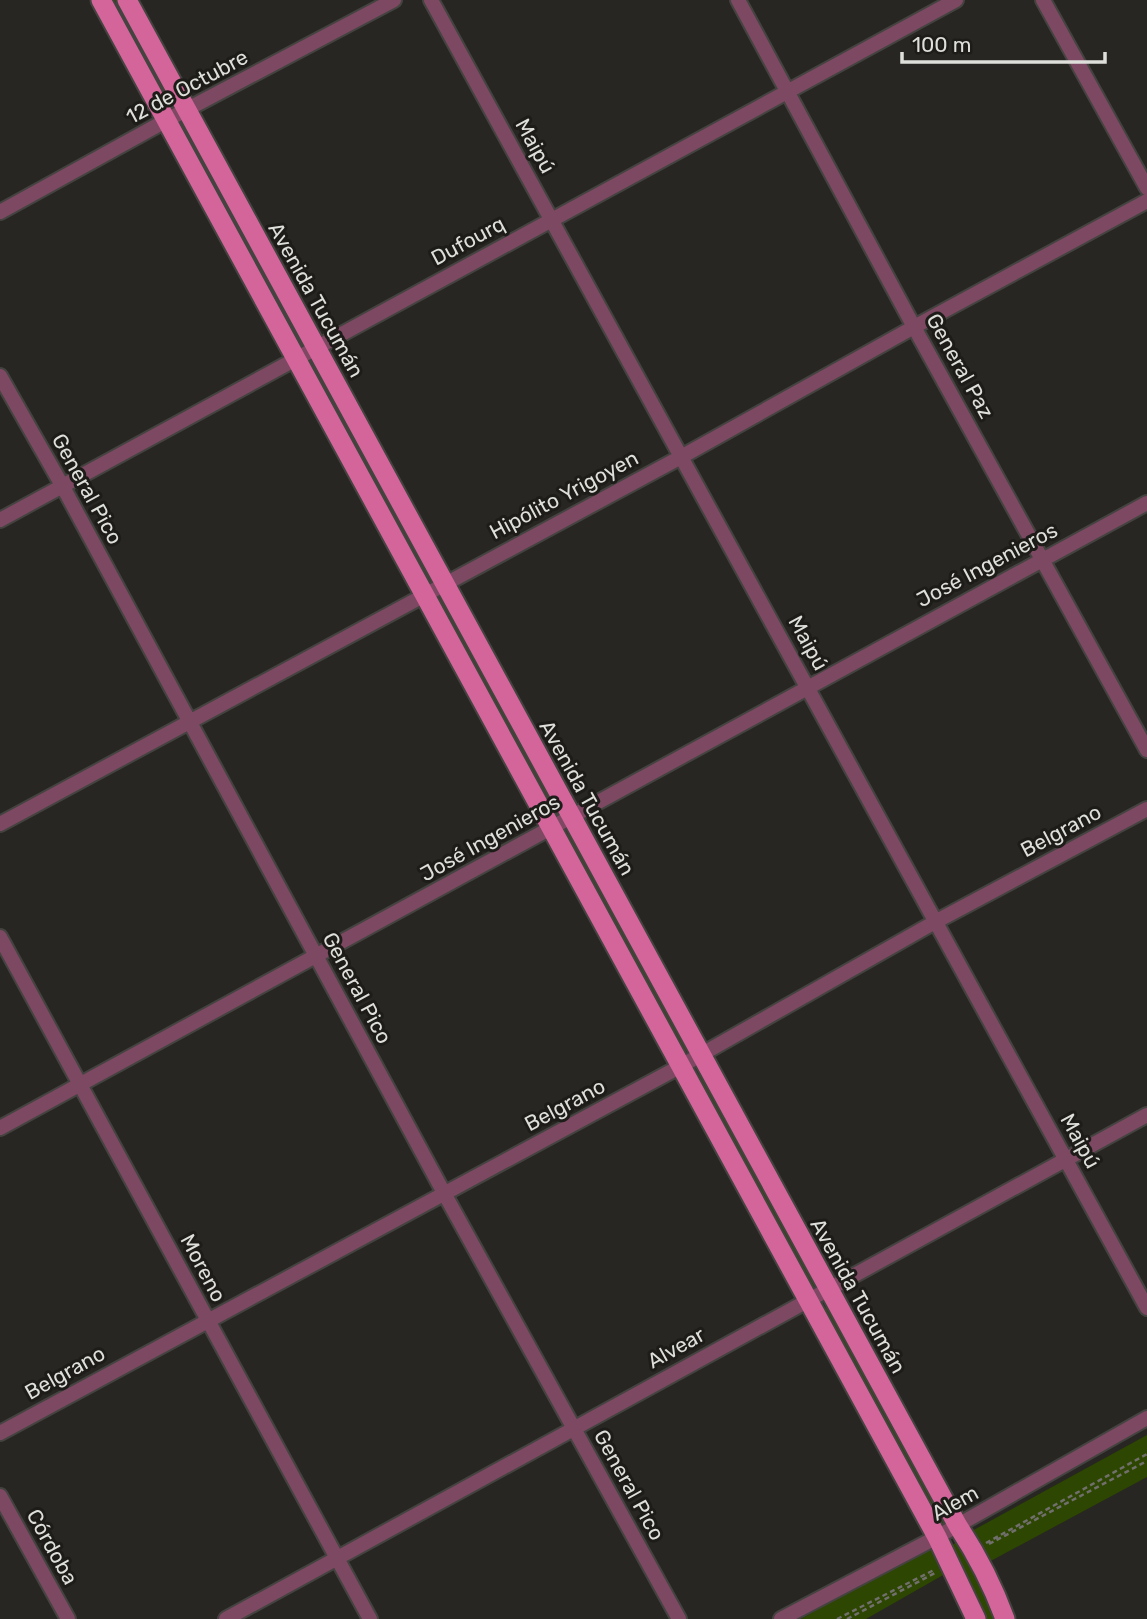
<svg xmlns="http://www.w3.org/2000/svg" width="1147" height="1619" font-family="Rubik,sans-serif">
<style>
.green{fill:#2d4601}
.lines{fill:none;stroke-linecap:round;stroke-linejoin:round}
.minor-casing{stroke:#444340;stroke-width:18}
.primary-casing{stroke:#444340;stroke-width:23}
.path{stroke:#706f6c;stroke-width:2.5;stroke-dasharray:5 3.5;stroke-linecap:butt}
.minor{stroke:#7d4861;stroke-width:14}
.primary{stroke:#d3659b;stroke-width:19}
.labels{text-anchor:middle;stroke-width:6;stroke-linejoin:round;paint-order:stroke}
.street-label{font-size:21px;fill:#dededb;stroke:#1d1c18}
</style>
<rect width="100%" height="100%" fill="#272622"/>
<path class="green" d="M 106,0 L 117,0 L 175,105 L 172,109 L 163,104 Z
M 182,132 L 190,134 L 303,344 L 300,348 Z
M 312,366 L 316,367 L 432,577 L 428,581 L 308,374 Z
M 441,598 L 474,653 L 559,815 L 557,819 L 437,599 Z
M 569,834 L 572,834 L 687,1046 L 686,1052 L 681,1055 L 563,838 Z
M 696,1074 L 703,1076 L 815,1280 L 814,1288 L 807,1286 L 692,1082 Z
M 825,1307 L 831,1310 L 945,1521 L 942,1527 L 822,1313 Z
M 1147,1435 L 1147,1477 L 987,1563 L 970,1532 Z
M 965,1538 L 1002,1619 L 977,1619 L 944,1549 Z
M 935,1542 L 952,1570 L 866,1619 L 801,1619 Z"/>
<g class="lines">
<g class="minor-casing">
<path id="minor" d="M 431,0 L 1147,1308
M 738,0 L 914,327 L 1147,750
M 1043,0 L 1147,188
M 0,212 L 167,120 L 394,0
M 0,376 L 63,487 L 444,1193 L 679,1619
M 0,520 L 956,0
M 0,824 L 681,457 L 914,327 L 1147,201
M 0,937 L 370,1619
M 0,1128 L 1147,503
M 0,1433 L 681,1066 L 935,922 L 1147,809
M 0,1496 L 68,1619
M 226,1619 L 1147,1115
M 781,1619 L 937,1537 L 1147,1418"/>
</g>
<g class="primary-casing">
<path id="primary" d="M 101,0 L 937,1537 L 976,1619
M 127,0 L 958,1526 C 977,1555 993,1586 1005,1619"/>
</g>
<path class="path" d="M 986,1543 L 1147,1454
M 989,1544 L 1147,1461
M 837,1619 L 934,1570
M 847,1619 L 937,1572"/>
<use href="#minor" class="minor"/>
<use href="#primary" class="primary"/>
</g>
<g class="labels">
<g class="street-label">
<text transform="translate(187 87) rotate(-28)" y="7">12 de Octubre</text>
<text transform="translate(535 146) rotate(61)" y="7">Maipú</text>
<text transform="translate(468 241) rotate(-28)" y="7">Dufourq</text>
<text transform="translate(316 300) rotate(61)" y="7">Avenida Tucumán</text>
<text transform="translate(960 366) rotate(61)" y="7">General Paz</text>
<text transform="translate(87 489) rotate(61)" y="7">General Pico</text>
<text transform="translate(564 495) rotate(-28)" y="7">Hipólito Yrigoyen</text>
<text transform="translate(987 565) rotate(-28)" y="7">José Ingenieros</text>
<text transform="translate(808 643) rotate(61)" y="7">Maipú</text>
<text transform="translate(587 798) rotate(61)" y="7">Avenida Tucumán</text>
<text transform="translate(1061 831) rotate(-28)" y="7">Belgrano</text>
<text transform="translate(490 838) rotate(-29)" y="7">José Ingenieros</text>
<text transform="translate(357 988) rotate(62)" y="7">General Pico</text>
<text transform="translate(565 1105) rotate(-28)" y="7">Belgrano</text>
<text transform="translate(1080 1141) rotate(61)" y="7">Maipú</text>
<text transform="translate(203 1268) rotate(62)" y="7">Moreno</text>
<text transform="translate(858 1296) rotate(61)" y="7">Avenida Tucumán</text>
<text transform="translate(676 1348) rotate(-29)" y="7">Alvear</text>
<text transform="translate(65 1373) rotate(-29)" y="7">Belgrano</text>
<text transform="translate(629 1485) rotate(61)" y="7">General Pico</text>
<text transform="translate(955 1503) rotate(-29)" y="7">Alem</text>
<text transform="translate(52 1547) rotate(61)" y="7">Córdoba</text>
</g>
</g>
<path d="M902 52v10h203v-10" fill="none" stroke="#dededb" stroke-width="3.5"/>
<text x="912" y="52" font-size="21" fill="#dededb" stroke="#1d1c18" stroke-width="5" paint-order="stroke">100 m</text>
</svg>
